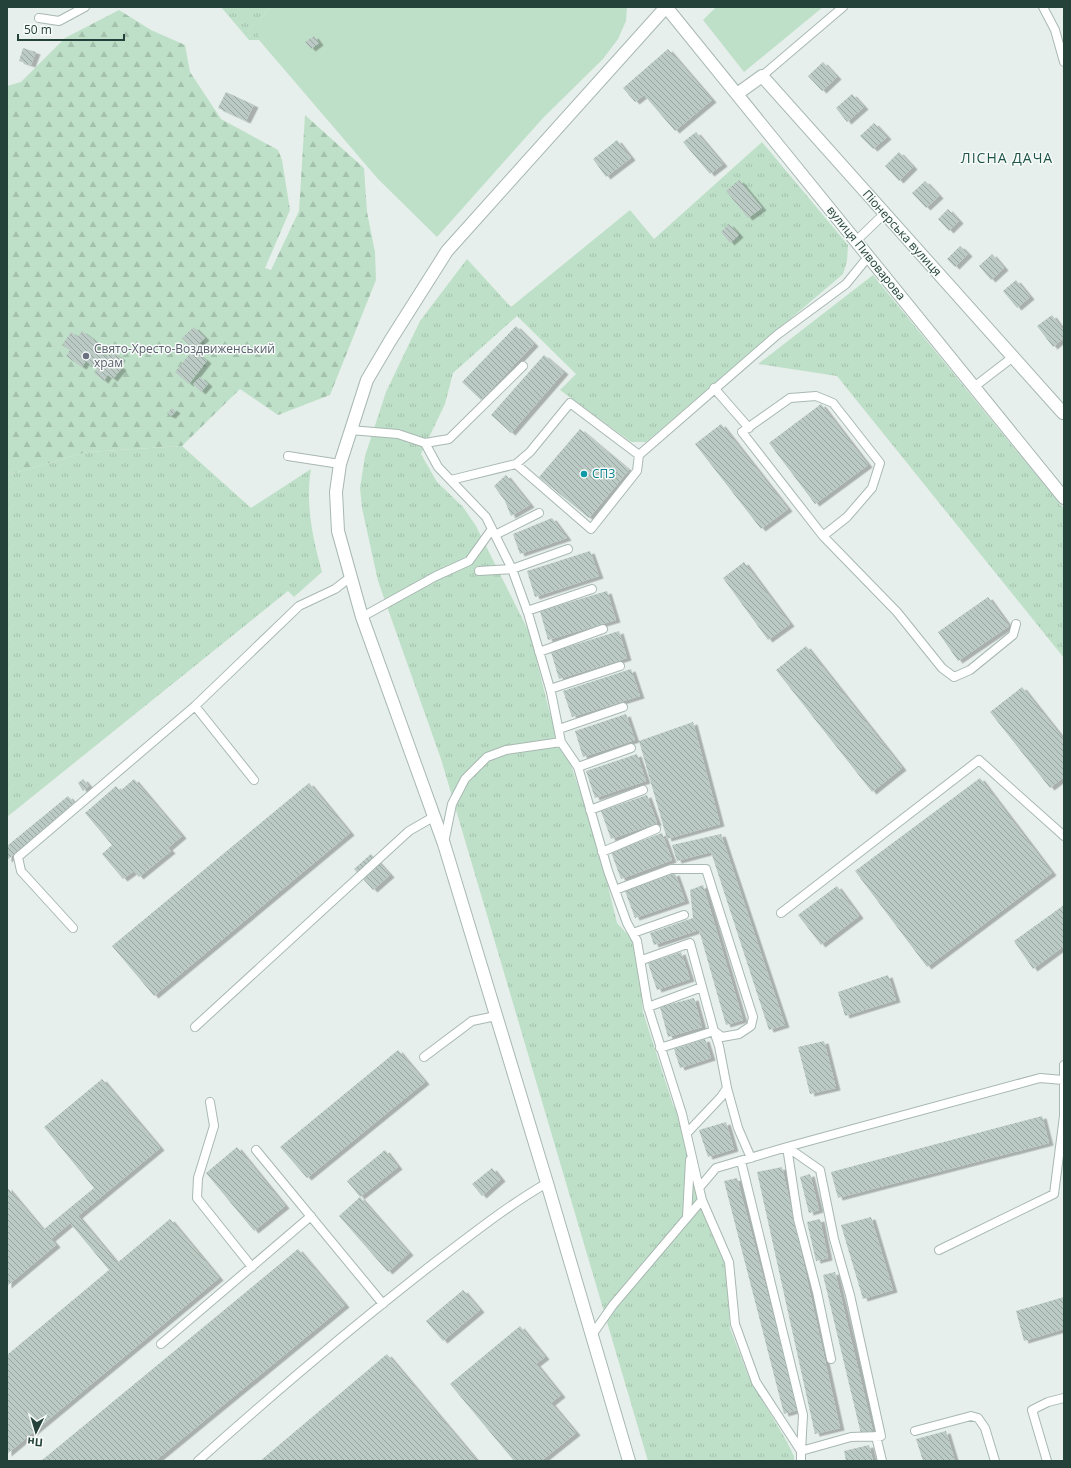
<svg xmlns="http://www.w3.org/2000/svg" width="1071" height="1468" font-family="'Open Sans',sans-serif">
<style>
.grass{fill:url(#grass-tufts)}
.forest{fill:url(#forest-firs)}
.garden{fill:#bfe0c8}
.building{fill:url(#building-back-hatch);filter:url(#shadow)}
.lines{fill:none;stroke-linecap:round;stroke-linejoin:round}
.service-casing{stroke:#a8b8b2;stroke-width:10}
.minor-casing{stroke:#a8b8b2;stroke-width:14}
.tertiary-casing{stroke:#a8b8b2;stroke-width:14}
.service{stroke:#fff;stroke-width:8}
.minor{stroke:#fff;stroke-width:12}
.tertiary{stroke:#fff;stroke-width:12}
.worship-dot{fill:#6b7280;stroke:#f7fbf9;stroke-width:1.5}
.culture-dot{fill:#0f9aa8;stroke:#f7fbf9;stroke-width:1.5}
.labels{text-anchor:middle;stroke-width:3;stroke-linejoin:round;paint-order:stroke}
.street-label{font-size:12px;fill:#24423a;stroke:#f7fbf9}
.worship-label{font-size:12px;fill:#5b616d;stroke:#f7fbf9;text-anchor:start}
.culture-label{font-size:12px;fill:#0d838f;stroke:#f7fbf9;text-anchor:start}
.quarter-label{font-size:14px;letter-spacing:1px;fill:#1f5548;stroke:#f7fbf9}
</style>
<defs>
<pattern id="grass-tufts" width="24" height="20" patternUnits="userSpaceOnUse"><rect width="24" height="20" fill="#bfe0c8"/><path d="M3 7l-1-3M5 7V3M7 7l1-3M15 17l-1-3M17 17v-4M19 17l1-3" fill="none" stroke="#a4c1ad"/></pattern>
<pattern id="forest-firs" width="22" height="20" patternUnits="userSpaceOnUse"><rect width="22" height="20" fill="#bfe0c8"/><path d="M5 1l3.5 6h-7zM16 11l3.5 6h-7z" fill="#a4c1ad"/></pattern>
<pattern id="building-back-hatch" width="6" height="6" patternUnits="userSpaceOnUse"><rect width="6" height="6" fill="#bbcac4"/><path d="M-1 5l2 2M0 0l6 6M5-1l2 2" fill="none" stroke="#98a6a0"/></pattern>
<filter id="shadow"><feDropShadow dx="4.5" dy="2.5" stdDeviation="0" flood-color="#0004"/></filter>
</defs>
<rect width="100%" height="100%" fill="#e6efeb"/>
<path class="grass" d="M 221,7 L 271,7 L 259,20 L 259,40 L 249,40 Z
M 762,142 L 848,245 L 847,261 L 843,274 L 646,442 L 631,442 L 560,390 L 576,374 L 517,316 L 453,373 L 445,404 L 421,454 L 437,482 L 463,507 L 476,526 L 530,634 L 550,714 L 572,768 L 598,845 L 617,923 L 631,938 L 637,950 L 643,1012 L 673,1105 L 678,1113 L 726,1263 L 730,1328 L 748,1375 L 787,1442 L 794,1456 L 794,1461 L 648,1461 L 441,759 L 378,581 L 362,508 L 360,488 L 365,456 L 386,392 L 420,321 L 467,259 L 511,307 L 630,210 L 654,239 Z
M 873,275 L 1064,509 L 1064,658 L 837,376 L 758,364 Z
M 182,446 L 251,508 L 311,469 C 305,504 313,539 322,572 L 294,597 L 288,591 L 7,817 L 7,475 L 87,452 Z"/>
<path class="forest" d="M 119,10 L 151,30 L 185,45 L 190,72 L 221,119 L 278,150 L 282,160 L 290,210 L 265,268 L 271,270 L 299,211 L 305,115 L 364,168 L 367,212 L 375,252 L 376,280 L 330,395 L 278,415 L 240,389 L 182,446 L 87,452 L 7,475 L 7,86 L 21,82 L 65,38 Z"/>
<path class="garden" d="M 271,7 L 627,7 L 626,21 L 618,39 L 603,59 L 543,118 L 437,237 L 378,179 L 259,40 L 259,20 Z
M 716,7 L 823,7 L 744,72 L 703,20 Z"/>
<path class="building" d="M 314,36 L 319,43 L 311,49 L 305,42 Z
M 23,48 L 36,52 L 31,65 L 19,61 Z
M 668,49 L 712,100 L 675,131 L 644,95 L 635,102 L 623,88 Z
M 823,62 L 837,77 L 822,91 L 808,76 Z
M 226,92 L 254,105 L 246,121 L 218,108 Z
M 852,94 L 864,107 L 847,122 L 836,108 Z
M 874,123 L 887,137 L 873,149 L 860,136 Z
M 696,132 L 723,164 L 710,174 L 683,142 Z
M 617,140 L 631,158 L 606,177 L 593,159 Z
M 899,152 L 913,167 L 899,181 L 885,166 Z
M 739,180 L 762,208 L 748,218 L 726,191 Z
M 925,181 L 939,196 L 926,208 L 912,193 Z
M 948,209 L 959,221 L 949,231 L 938,219 Z
M 729,224 L 739,235 L 730,243 L 721,232 Z
M 960,246 L 968,254 L 955,267 L 947,259 Z
M 992,254 L 1004,268 L 991,280 L 979,266 Z
M 1016,280 L 1030,297 L 1017,308 L 1003,291 Z
M 1052,315 L 1064,331 L 1064,338 L 1053,347 L 1037,326 Z
M 516,326 L 534,344 L 481,400 L 462,382 Z
M 194,327 L 205,338 L 193,349 L 182,338 Z
M 82,331 L 99,344 L 95,349 L 107,357 L 111,351 L 121,358 L 117,364 L 122,368 L 113,379 L 108,375 L 104,381 L 94,373 L 97,369 L 86,361 L 82,367 L 66,356 L 70,350 L 62,345 L 71,332 L 78,337 Z
M 193,350 L 207,361 L 189,384 L 175,372 Z
M 544,355 L 564,372 L 511,433 L 491,415 Z
M 200,377 L 208,384 L 201,392 L 193,384 Z
M 821,404 L 868,465 L 815,504 L 769,443 Z
M 172,408 L 176,411 L 171,416 L 167,414 Z
M 721,424 L 788,509 L 761,529 L 695,444 Z
M 580,429 L 629,470 L 589,518 L 539,477 Z
M 506,475 L 530,505 L 511,516 L 505,501 L 494,486 Z
M 552,518 L 567,538 L 520,554 L 513,534 Z
M 590,551 L 599,576 L 535,597 L 527,571 Z
M 744,562 L 790,624 L 768,640 L 723,578 Z
M 607,591 L 616,620 L 548,640 L 540,611 Z
M 988,597 L 1009,626 L 958,661 L 938,632 Z
M 619,631 L 627,658 L 559,679 L 551,652 Z
M 806,646 L 902,768 L 872,792 L 776,670 Z
M 631,669 L 640,696 L 572,717 L 563,691 Z
M 1022,687 L 1064,740 L 1064,777 L 1050,788 L 990,712 Z
M 626,714 L 635,740 L 583,757 L 575,731 Z
M 693,722 L 720,824 L 667,839 L 639,741 Z
M 637,754 L 646,781 L 595,798 L 586,771 Z
M 980,778 L 1052,873 L 927,967 L 855,871 Z
M 83,779 L 89,786 L 83,791 L 78,783 Z
M 134,779 L 182,836 L 168,848 L 171,851 L 139,877 L 134,871 L 123,879 L 102,854 L 112,845 L 85,813 L 116,786 L 120,791 Z
M 309,783 L 350,833 L 154,996 L 112,946 Z
M 647,795 L 657,823 L 611,839 L 601,811 Z
M 68,796 L 75,804 L 7,860 L 7,846 Z
M 662,833 L 672,860 L 621,879 L 611,852 Z
M 721,834 L 785,1025 L 769,1030 L 711,852 L 677,861 L 672,845 Z
M 371,854 L 390,875 L 373,890 L 354,869 Z
M 675,873 L 685,901 L 635,918 L 625,891 Z
M 703,885 L 743,1020 L 726,1025 L 699,930 L 654,945 L 650,933 L 693,918 L 690,890 Z
M 837,886 L 859,916 L 821,945 L 798,915 Z
M 1064,905 L 1064,946 L 1033,969 L 1014,941 Z
M 681,952 L 690,979 L 657,990 L 648,963 Z
M 888,975 L 896,1000 L 845,1016 L 838,992 Z
M 694,998 L 702,1027 L 668,1037 L 660,1007 Z
M 705,1039 L 711,1058 L 680,1068 L 674,1049 Z
M 824,1041 L 836,1088 L 810,1094 L 798,1047 Z
M 398,1050 L 425,1082 L 307,1178 L 280,1147 Z
M 102,1079 L 160,1148 L 78,1216 L 117,1263 L 170,1219 L 219,1278 L 7,1454 L 7,1355 L 109,1270 L 70,1223 L 51,1239 L 56,1245 L 7,1286 L 7,1187 L 43,1230 L 94,1188 L 44,1127 Z
M 1042,1116 L 1049,1143 L 838,1198 L 831,1172 Z
M 726,1122 L 734,1149 L 708,1157 L 699,1130 Z
M 237,1147 L 285,1206 L 254,1231 L 206,1173 Z
M 385,1150 L 398,1167 L 360,1197 L 347,1181 Z
M 782,1167 L 840,1428 L 815,1434 L 757,1172 Z
M 492,1168 L 501,1179 L 482,1196 L 472,1184 Z
M 810,1174 L 819,1210 L 809,1213 L 800,1177 Z
M 737,1178 L 798,1410 L 784,1414 L 724,1181 Z
M 360,1197 L 409,1253 L 388,1272 L 339,1216 Z
M 871,1217 L 893,1290 L 863,1299 L 841,1225 Z
M 820,1219 L 828,1258 L 816,1261 L 807,1222 Z
M 298,1249 L 345,1305 L 155,1461 L 41,1461 Z
M 835,1272 L 873,1431 L 861,1434 L 823,1275 Z
M 463,1290 L 480,1310 L 443,1341 L 426,1321 Z
M 1064,1297 L 1064,1329 L 1024,1341 L 1016,1311 Z
M 520,1326 L 545,1357 L 536,1364 L 561,1395 L 551,1403 L 576,1433 L 541,1461 L 514,1461 L 450,1384 Z
M 387,1354 L 477,1461 L 260,1461 Z
M 946,1431 L 955,1461 L 923,1461 L 916,1439 Z
M 869,1445 L 873,1461 L 846,1461 L 844,1451 Z"/>
<g class="lines">
<g class="service-casing">
<path id="service" d="M 1043,7 L 1055,30 L 1064,62
M 39,18 L 59,21 L 85,7
M 762,76 L 843,7
M 856,241 L 885,213
M 974,387 L 1013,357
M 714,388 L 749,428
M 350,430 L 398,434 L 425,443 L 438,467 L 486,517 L 512,569 L 528,613 L 551,692 L 561,742 L 578,767 L 608,871 L 627,923 L 637,941 L 648,1007 L 682,1114 L 699,1188
M 425,443 L 449,439 L 523,366
M 288,456 L 340,464
M 516,464 L 530,452 L 570,403 L 639,455
M 451,480 L 516,464 L 591,529 L 637,471 L 639,455 L 777,335 L 846,284 L 868,257
M 495,535 L 539,513
M 823,536 L 742,432 L 790,398 L 816,396 L 833,403 L 880,463 L 872,488 L 847,517 L 823,536 L 897,612 L 942,668 L 954,677 L 970,670 L 1013,635 L 1016,624
M 479,571 L 512,569 L 568,549
M 527,611 L 592,589
M 362,617 L 436,576 L 469,561 L 492,529
M 539,652 L 603,629
M 550,689 L 620,666
M 195,706 L 254,780
M 559,729 L 623,707
M 578,767 L 631,748
M 590,810 L 643,790
M 444,843 L 452,804 L 465,779 L 487,757 L 506,750 L 561,742
M 602,852 L 656,829
M 615,890 L 671,869 L 706,869 L 753,1017 L 751,1026 L 739,1034 L 722,1037 L 714,1031
M 781,913 L 979,760 L 1064,836
M 73,928 L 21,871 L 18,857 L 195,706 L 299,606 L 335,589 L 352,576
M 633,933 L 684,915
M 642,960 L 690,943 L 714,1031 L 660,1048
M 648,1007 L 702,987
M 195,1027 L 409,831 L 435,816
M 424,1057 L 472,1021 L 496,1016
M 727,1088 L 738,1128 L 751,1158
M 210,1102 L 214,1126 L 198,1178 L 197,1198 L 252,1267
M 687,1133 L 721,1097 L 727,1088 L 719,1046 L 714,1031
M 256,1150 L 383,1304
M 741,1161 L 803,1415 L 801,1451
M 687,1217 L 690,1160
M 939,1250 L 1054,1194 L 1064,1116 L 1064,1065
M 592,1335 L 613,1305 L 702,1200
M 161,1344 L 311,1216
M 831,1359 L 817,1292 L 798,1219 L 787,1147 L 1040,1078 L 1063,1080
M 915,1431 L 971,1416 L 978,1418 L 985,1428 L 995,1461
M 876,1436 L 882,1461
M 801,1451 L 756,1382 L 735,1324 L 729,1262 L 702,1200 L 699,1188 L 716,1168 L 787,1147 L 820,1170 L 834,1239 L 850,1295 L 881,1436 L 851,1437 L 801,1451 L 801,1461
M 198,1461 C 274,1393 353,1326 434,1263 C 471,1235 507,1206 547,1183
M 1047,1461 L 1032,1410 L 1048,1402 L 1064,1398"/>
</g>
<g class="minor-casing">
<path id="minor" d="M 667,8 L 1064,498
M 737,94 L 762,76 L 1063,413"/>
</g>
<g class="tertiary-casing">
<path id="tertiary" d="M 629,1461 L 547,1183 L 444,844 L 362,617 L 338,531 L 336,492 L 340,464 L 367,380 L 390,341 L 447,251 L 666,7"/>
</g>
<use href="#service" class="service"/>
<use href="#minor" class="minor"/>
<use href="#tertiary" class="tertiary"/>
</g>
<circle class="worship-dot" cx="86" cy="356" r="4"/>
<circle class="culture-dot" cx="584" cy="474" r="4"/>
<g class="labels">
<g class="street-label">
<text transform="translate(902 233) rotate(48)" y="4">Піонерська вулиця</text>
<text transform="translate(866 253) rotate(51)" y="4">вулиця Пивоварова</text>
</g>
<g class="worship-label">
<text x="94" y="353">Свято-Хресто-Воздвиженський<tspan x="94" dy="14">храм</tspan></text>
</g>
<g class="culture-label">
<text x="592" y="478">СПЗ</text>
</g>
<g class="quarter-label">
<text x="1007" y="163">ЛІСНА ДАЧА</text>
</g>
</g>
<rect width="1071" height="1468" fill="none" stroke="#24423a" stroke-width="16"/>
<g transform="translate(36 1432) rotate(185)" stroke="#f7fbf9" stroke-width="3" paint-order="stroke">
<path d="M0-3L7 15L0 10L-7 15Z" fill="#24423a"/>
<text y="-6" font-size="11" font-weight="bold" text-anchor="middle" fill="#24423a">Пн</text>
</g>
<path d="M18 34v6h106v-6" fill="none" stroke="#24423a" stroke-width="2"/>
<text x="24" y="34" font-size="12" fill="#24423a" stroke="#f7fbf9" stroke-width="3" paint-order="stroke">50 m</text>
</svg>
